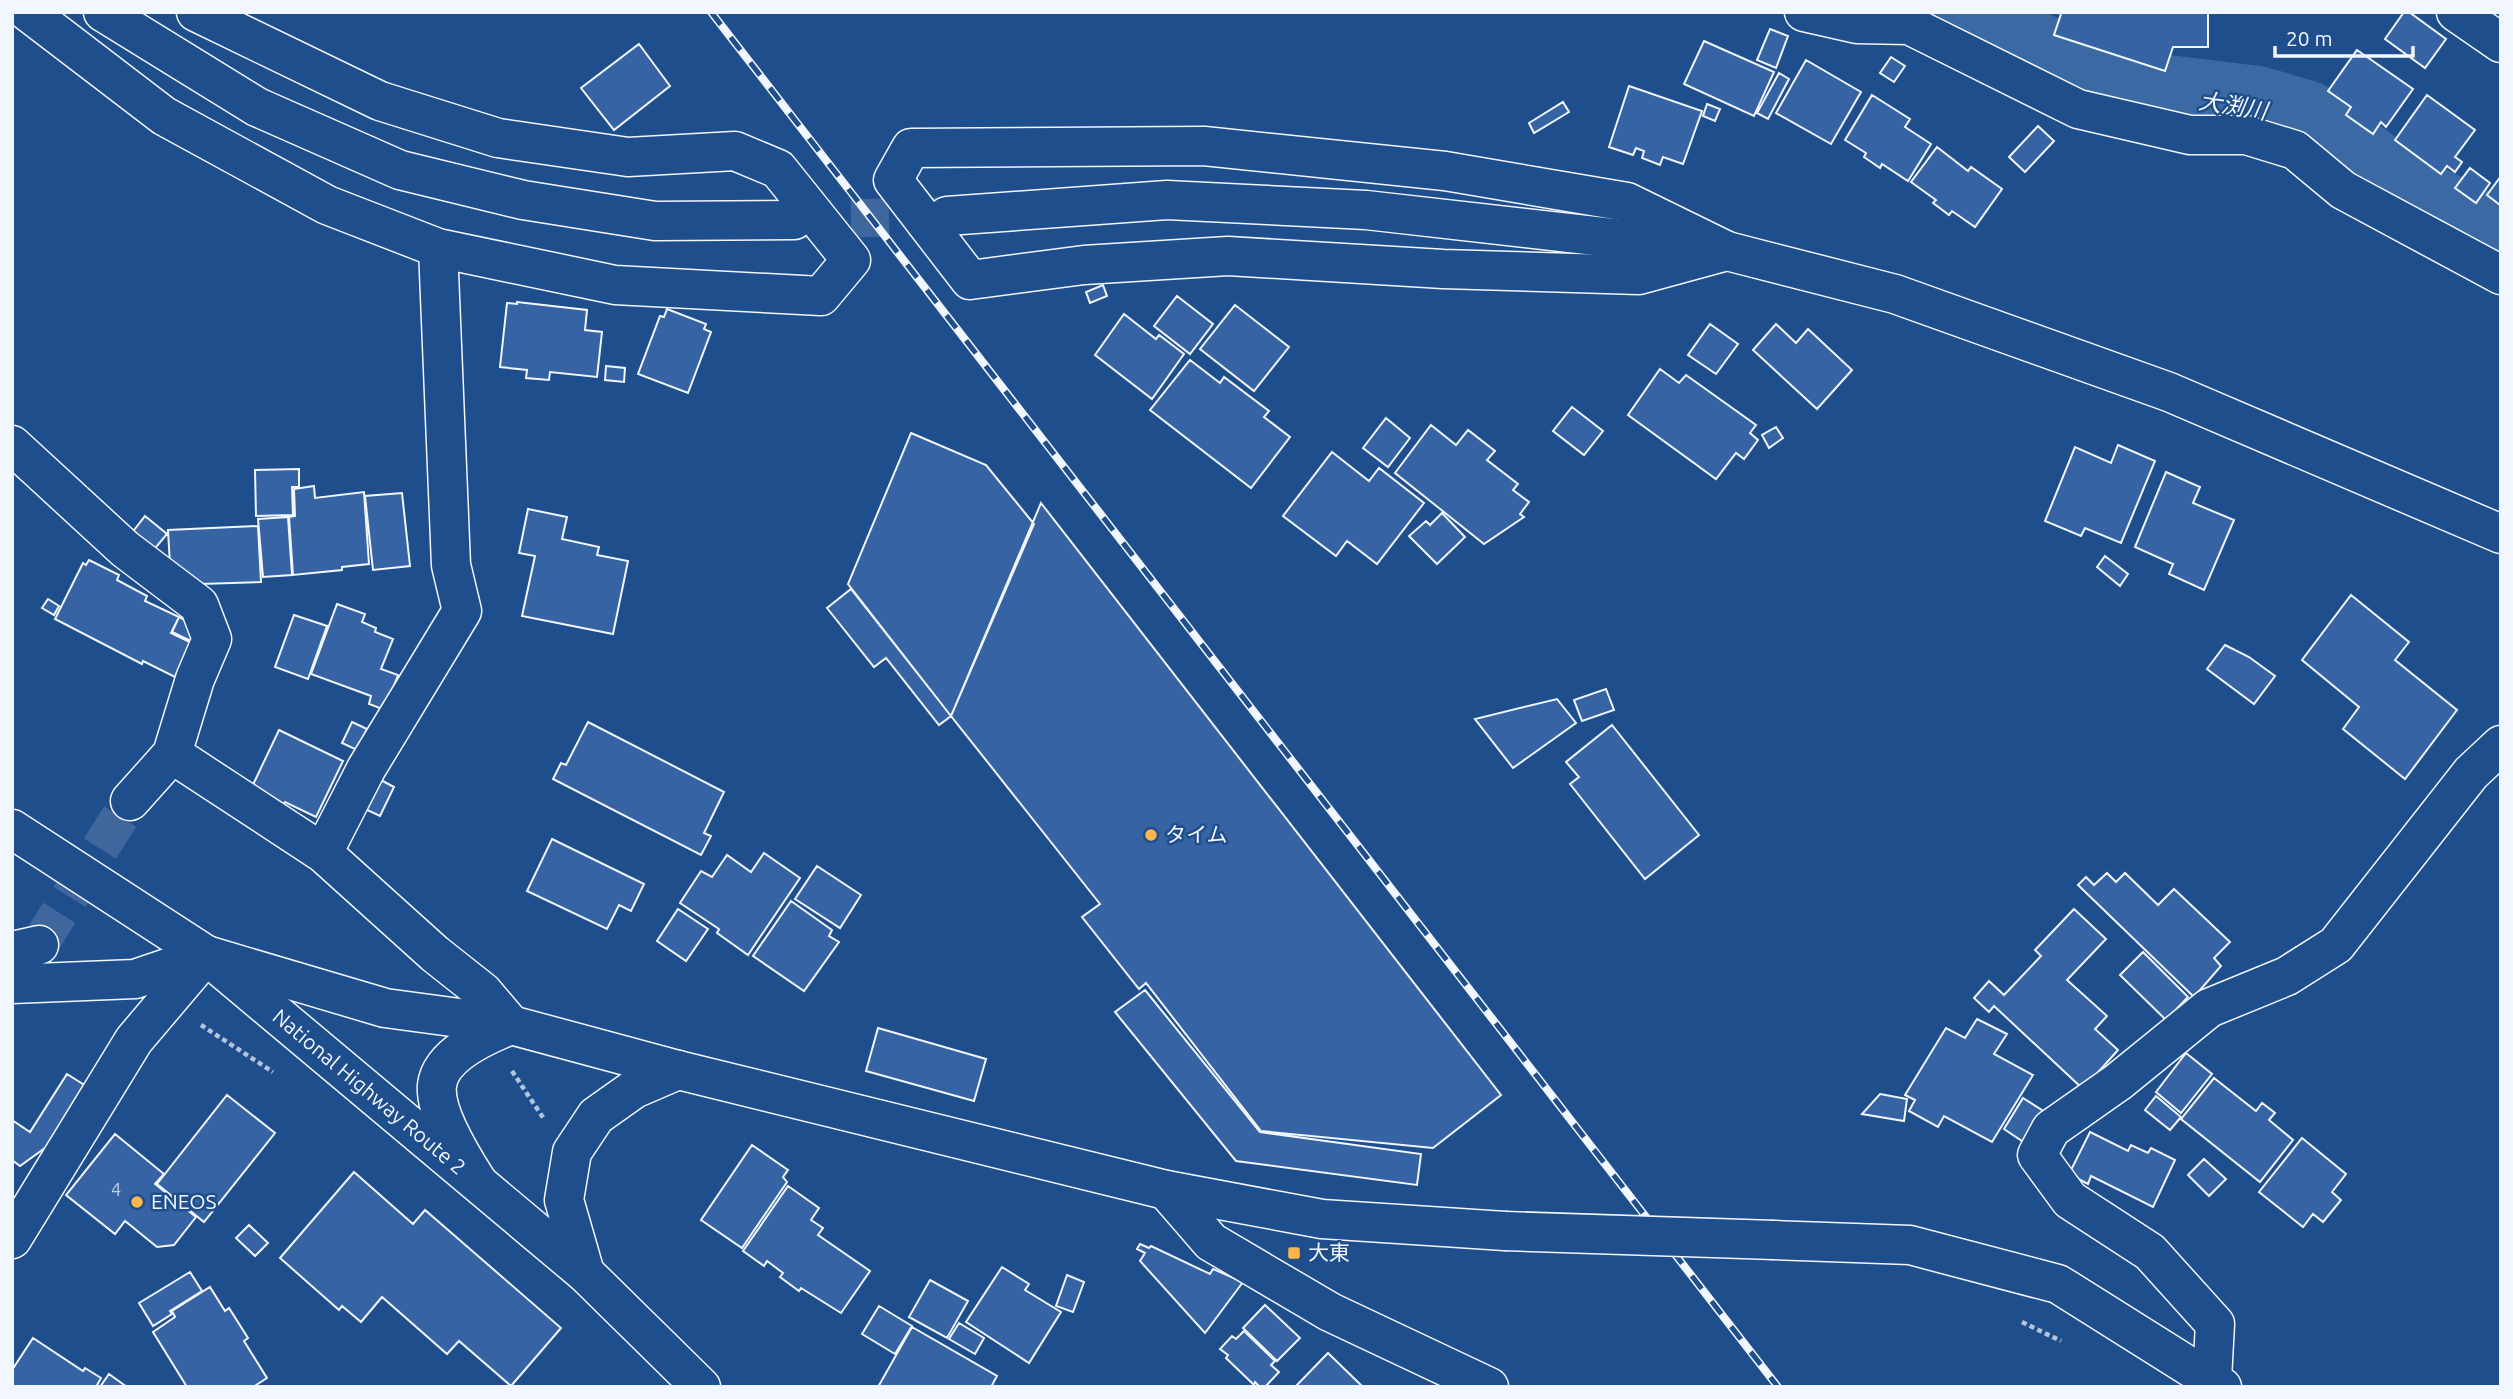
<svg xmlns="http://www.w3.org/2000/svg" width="2513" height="1399" font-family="Ubuntu,'Noto Sans JP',sans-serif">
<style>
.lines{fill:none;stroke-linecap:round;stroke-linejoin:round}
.river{stroke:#3b69a3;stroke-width:82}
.building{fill:#3563a3;stroke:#f2f6ff;stroke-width:2}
.street-tunnel{stroke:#3f679d;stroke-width:38;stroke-dasharray:38 19;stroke-linecap:butt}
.secondary-tunnel{stroke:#3f679d;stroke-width:38;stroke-dasharray:38 19;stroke-linecap:butt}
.street-casing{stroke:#f2f6ff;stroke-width:41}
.secondary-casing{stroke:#f2f6ff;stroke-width:41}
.highway-casing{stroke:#f2f6ff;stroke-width:41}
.path{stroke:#b3c4dc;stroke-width:4.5;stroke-dasharray:5 3.5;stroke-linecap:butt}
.street{stroke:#1f4e8c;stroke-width:38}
.secondary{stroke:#1f4e8c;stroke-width:38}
.highway{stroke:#1f4e8c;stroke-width:38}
.rail-casing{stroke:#f2f6ff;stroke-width:8}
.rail{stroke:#1f4e8c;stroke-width:5;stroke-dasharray:16;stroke-linecap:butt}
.secondary-bridge-casing{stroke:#f2f6ff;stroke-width:41;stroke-linecap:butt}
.secondary-bridge{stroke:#1f4e8c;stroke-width:38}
.poi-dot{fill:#ffb74d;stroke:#1f4e8c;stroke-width:2.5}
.labels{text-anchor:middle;stroke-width:5;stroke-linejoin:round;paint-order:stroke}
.number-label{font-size:18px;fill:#c3d1e8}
.poi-label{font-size:21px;fill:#f2f6ff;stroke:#1f4e8c;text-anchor:start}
.street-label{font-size:21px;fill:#f2f6ff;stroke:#1f4e8c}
.water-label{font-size:23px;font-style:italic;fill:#f2f6ff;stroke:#1f4e8c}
</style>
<rect width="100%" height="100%" fill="#1f4e8c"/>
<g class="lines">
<path class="river" d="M 1946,12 L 2117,90 L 2257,107 L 2305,121 L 2400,191 L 2501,244"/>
</g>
<path class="building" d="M 2057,12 L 2208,12 L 2208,47 L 2173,47 L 2165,71 L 2054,35 L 2061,14 Z
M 2404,12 L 2409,12 L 2446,39 L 2425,68 L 2385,39 Z
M 1770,29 L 1788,36 L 1776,68 L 1757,60 Z
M 1704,41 L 1774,72 L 1754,116 L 1684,84 Z
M 639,44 L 670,86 L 614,130 L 581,88 Z
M 2357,50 L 2413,89 L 2386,127 L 2381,122 L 2373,134 L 2346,115 L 2351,107 L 2328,91 Z
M 1891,57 L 1905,66 L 1894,82 L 1880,73 Z
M 1806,60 L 1861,92 L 1831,144 L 1776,113 Z
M 1779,73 L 1789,79 L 1768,119 L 1757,113 Z
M 1629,86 L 1702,111 L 1683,164 L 1663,157 L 1660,165 L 1642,158 L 1644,151 L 1636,148 L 1633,155 L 1609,147 Z
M 1872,95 L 1910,119 L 1905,127 L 1931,144 L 1908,181 L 1882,164 L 1880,168 L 1864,157 L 1866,153 L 1845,140 Z
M 2427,95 L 2475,130 L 2455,157 L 2462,162 L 2455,172 L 2447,166 L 2441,174 L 2395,140 Z
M 1563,102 L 1569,112 L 1534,133 L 1529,123 Z
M 1707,104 L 1720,109 L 1715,121 L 1703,116 Z
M 2038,126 L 2054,141 L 2025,172 L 2009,157 Z
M 1937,147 L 1968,171 L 1971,167 L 2002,189 L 1975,227 L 1952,211 L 1949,215 L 1933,203 L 1936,200 L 1911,182 Z
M 2470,168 L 2490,183 L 2476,203 L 2455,188 Z
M 2501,176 L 2501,205 L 2500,205 L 2487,195 Z
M 1103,285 L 1107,296 L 1090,303 L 1086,292 Z
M 1177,296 L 1213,324 L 1190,354 L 1154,326 Z
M 517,302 L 587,310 L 585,330 L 602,332 L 597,377 L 550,372 L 549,380 L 526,378 L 527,370 L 500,367 L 507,303 L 517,304 Z
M 1235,305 L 1289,347 L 1254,391 L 1200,349 Z
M 667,309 L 706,324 L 704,329 L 711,332 L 688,393 L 638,374 L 660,316 L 664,317 Z
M 1124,314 L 1156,339 L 1159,335 L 1184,354 L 1152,399 L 1095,355 Z
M 1710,324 L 1738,344 L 1716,374 L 1688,355 Z
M 1776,324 L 1796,343 L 1808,329 L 1852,370 L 1817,409 L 1753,350 Z
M 1190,360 L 1220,383 L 1224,377 L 1269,411 L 1264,417 L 1290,437 L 1251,488 L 1150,410 Z
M 606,366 L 625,368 L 624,382 L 605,380 Z
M 1660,369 L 1679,383 L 1686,375 L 1756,425 L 1750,433 L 1758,440 L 1744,459 L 1736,453 L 1716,479 L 1628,415 Z
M 1572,407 L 1603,431 L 1584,455 L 1553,431 Z
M 1386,418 L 1410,438 L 1388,467 L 1363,448 Z
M 1431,425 L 1456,445 L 1468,430 L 1495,451 L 1487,460 L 1518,484 L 1513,490 L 1529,502 L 1520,514 L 1524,517 L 1484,544 L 1395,473 Z
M 1776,427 L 1783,438 L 1769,448 L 1762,435 Z
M 911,433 L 986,465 L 1034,524 L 951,716 L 848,584 Z
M 2118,445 L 2155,461 L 2121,543 L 2085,528 L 2081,536 L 2045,521 L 2075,447 L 2111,463 Z
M 1332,452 L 1369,481 L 1379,468 L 1424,503 L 1377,564 L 1347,541 L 1336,556 L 1283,516 Z
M 299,469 L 299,487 L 292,487 L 293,515 L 256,516 L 255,470 Z
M 2166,472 L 2200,487 L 2193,503 L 2234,520 L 2204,590 L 2169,574 L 2173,564 L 2135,547 Z
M 314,486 L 315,498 L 364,492 L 369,564 L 342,567 L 342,570 L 293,575 L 289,517 L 295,516 L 294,489 Z
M 402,493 L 410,566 L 373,570 L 365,496 Z
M 1041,503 L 1501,1095 L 1433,1148 L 1261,1131 L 1146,983 L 1139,989 L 1082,917 L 1100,904 L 951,716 Z
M 528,509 L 567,517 L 562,539 L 599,547 L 597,555 L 628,561 L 613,634 L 522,616 L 535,556 L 519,553 Z
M 1442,513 L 1465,537 L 1437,564 L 1409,536 L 1426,521 L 1430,525 Z
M 145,516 L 167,534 L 152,552 L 131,534 Z
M 288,517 L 292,575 L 263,577 L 258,519 Z
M 258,526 L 261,582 L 200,584 L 170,565 L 168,530 Z
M 2105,556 L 2128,574 L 2120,586 L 2097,567 Z
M 89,560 L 119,575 L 117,580 L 147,596 L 145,601 L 179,617 L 171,633 L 196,645 L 179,679 L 143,661 L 142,664 L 55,619 L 83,563 L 86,565 Z
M 851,589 L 951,716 L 939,725 L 886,658 L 874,667 L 827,608 Z
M 2351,595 L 2409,642 L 2395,660 L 2457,710 L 2405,779 L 2343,729 L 2359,707 L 2302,660 Z
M 48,599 L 59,606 L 54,615 L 42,608 Z
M 337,604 L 365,614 L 362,622 L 376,628 L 375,632 L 393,639 L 381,669 L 398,675 L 385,710 L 369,704 L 371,696 L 311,674 Z
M 294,615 L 327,626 L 308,679 L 275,667 Z
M 179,617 L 191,623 L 193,642 L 172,632 Z
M 2225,645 L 2249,657 L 2275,676 L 2254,704 L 2207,669 Z
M 1606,689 L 1614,710 L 1582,721 L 1574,700 Z
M 1557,699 L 1576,723 L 1513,768 L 1475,719 Z
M 352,722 L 367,729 L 357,750 L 342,743 Z
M 588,722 L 724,792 L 704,833 L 711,836 L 701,855 L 553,779 L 561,763 L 566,765 Z
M 1612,725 L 1699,835 L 1645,879 L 1570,784 L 1579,777 L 1566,762 Z
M 279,730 L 343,761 L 316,817 L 285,802 L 282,807 L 250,791 Z
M 379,779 L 394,787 L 380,816 L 365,809 Z
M 552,839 L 644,884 L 631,911 L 619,905 L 607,929 L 527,891 Z
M 764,853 L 800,878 L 748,955 L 717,933 L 719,929 L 680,903 L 701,871 L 712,877 L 727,855 L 751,872 Z
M 817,866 L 861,895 L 840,928 L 795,899 Z
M 2107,873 L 2116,882 L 2125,873 L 2158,905 L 2174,889 L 2230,942 L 2214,958 L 2221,966 L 2194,997 L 2078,885 L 2086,877 L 2094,885 Z
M 791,901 L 832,930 L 829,936 L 839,942 L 804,991 L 753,956 Z
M 678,909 L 708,929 L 686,961 L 657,941 Z
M 2074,909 L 2106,939 L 2067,980 L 2107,1016 L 2095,1029 L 2118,1050 L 2083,1089 L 1994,1006 L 1989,1012 L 1974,998 L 1989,981 L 2004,995 L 2041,956 L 2035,950 Z
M 2143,952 L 2188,997 L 2166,1020 L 2120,975 Z
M 1145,990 L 1260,1132 L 1421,1154 L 1417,1185 L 1236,1161 L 1115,1012 Z
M 1977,1019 L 2007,1034 L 1994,1054 L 2033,1075 L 1992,1142 L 1944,1116 L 1938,1127 L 1909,1111 L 1915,1100 L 1905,1095 L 1946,1028 L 1965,1038 Z
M 878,1028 L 986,1059 L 974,1101 L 866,1071 Z
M 2186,1053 L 2212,1074 L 2181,1113 L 2156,1092 Z
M 67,1074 L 86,1086 L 49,1145 L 20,1166 L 12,1160 L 12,1120 L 30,1132 Z
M 2214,1078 L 2256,1111 L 2262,1103 L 2275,1113 L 2269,1120 L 2293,1140 L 2260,1182 L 2181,1119 Z
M 1880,1094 L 1907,1099 L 1904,1121 L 1862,1114 Z
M 227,1095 L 275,1133 L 204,1222 L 157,1184 Z
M 2156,1096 L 2181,1117 L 2170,1130 L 2145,1110 Z
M 2023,1098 L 2045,1112 L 2025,1143 L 2004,1129 Z
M 2090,1132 L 2128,1151 L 2131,1145 L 2148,1153 L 2151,1148 L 2175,1160 L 2153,1207 L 2091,1176 L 2088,1184 L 2069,1174 Z
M 115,1134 L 164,1174 L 155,1184 L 196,1217 L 174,1245 L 157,1247 L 125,1221 L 115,1234 L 66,1195 Z
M 2302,1138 L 2346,1174 L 2332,1192 L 2341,1200 L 2323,1222 L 2313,1214 L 2303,1227 L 2259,1192 Z
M 752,1145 L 788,1170 L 783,1177 L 787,1182 L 742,1248 L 701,1220 Z
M 2204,1159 L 2226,1179 L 2209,1196 L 2188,1175 Z
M 354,1172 L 413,1224 L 425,1210 L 561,1328 L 511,1386 L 459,1341 L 447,1354 L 382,1297 L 361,1322 L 342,1306 L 339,1310 L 280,1258 Z
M 788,1186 L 819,1208 L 811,1220 L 823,1228 L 818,1235 L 870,1271 L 841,1313 L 801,1288 L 799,1291 L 780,1277 L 783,1273 L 767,1261 L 764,1266 L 743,1251 Z
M 249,1225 L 268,1243 L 255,1256 L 236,1238 Z
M 1140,1244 L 1149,1248 L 1151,1246 L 1210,1274 L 1213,1269 L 1243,1282 L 1205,1333 L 1140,1261 L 1145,1253 L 1137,1249 Z
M 1002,1267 L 1029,1284 L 1025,1290 L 1061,1312 L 1029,1363 L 966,1322 Z
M 190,1272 L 202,1291 L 170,1311 L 172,1314 L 153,1326 L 139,1303 Z
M 1067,1275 L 1084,1282 L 1073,1312 L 1056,1306 Z
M 930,1280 L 968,1301 L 947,1338 L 909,1317 Z
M 210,1287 L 225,1311 L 229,1308 L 248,1338 L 244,1341 L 267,1378 L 253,1387 L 187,1387 L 153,1332 L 175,1317 L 172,1311 Z
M 1265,1305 L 1300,1338 L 1277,1361 L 1243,1328 Z
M 879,1306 L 912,1326 L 895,1354 L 862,1334 Z
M 959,1323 L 984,1338 L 975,1354 L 949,1339 Z
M 912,1327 L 997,1376 L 991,1387 L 878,1387 Z
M 1244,1331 L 1275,1361 L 1271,1365 L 1279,1372 L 1265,1387 L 1260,1387 L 1255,1382 L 1254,1385 L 1226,1358 L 1228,1355 L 1220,1349 L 1232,1336 L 1236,1339 Z
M 33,1338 L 83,1371 L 85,1368 L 101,1378 L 96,1387 L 12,1387 L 12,1370 Z
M 1328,1353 L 1363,1387 L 1295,1387 Z
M 109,1374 L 127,1387 L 100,1387 Z"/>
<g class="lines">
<path class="street-tunnel" d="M 39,945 L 130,801"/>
<path class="secondary-tunnel" d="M 794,220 L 947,216"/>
<g class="street-casing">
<path id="street" d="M 28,12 L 164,116 L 327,205 L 438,248 L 615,285 L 821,296 L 851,260 L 778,169 L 735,151 L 628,157 L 498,138 L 380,101 L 196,12
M 1804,12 L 1857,24 L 1909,25 L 2078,109 L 2190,135 L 2246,135 L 2295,150 L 2343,190 L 2501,275
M 2456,12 L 2501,43
M 1204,146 L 1445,171 L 1627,202 L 1727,251 L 1639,275 L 1443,269 L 1228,256 L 1084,265 L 970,280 L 893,180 L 911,148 Z
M 12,445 L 125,549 L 199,605 L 212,639 L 195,679 L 172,754 L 323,853 L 435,954 L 483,992 L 511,1025 C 486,1035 441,1054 437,1085 C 434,1112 463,1159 477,1181
M 130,801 L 172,754
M 323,853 L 366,769 L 462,611 L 451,565 L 438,248
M 12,951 L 39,945
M 12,984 L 135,979 L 206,955
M 1166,1190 L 1211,1242 L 1330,1312 L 1489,1387
M 12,1239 L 134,1040 L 206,955
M 585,1273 L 564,1200 L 572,1152 L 596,1116 L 634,1089 L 678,1070
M 2212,1379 L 2215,1324 L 2150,1252 L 2070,1200 L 2037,1155 L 2051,1129 L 2118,1082 L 2209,1008 L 2287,976 L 2336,945 L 2471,773 L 2501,745"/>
</g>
<g class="secondary-casing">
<path id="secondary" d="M 103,12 L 257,107 L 400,170 L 523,200 L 655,221 L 794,220
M 947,216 L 1167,200 L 1366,210 L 1727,251 L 1895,294 L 2169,392 L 2501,534
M 206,955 L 385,1008 L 511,1025 L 678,1070 L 1166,1190 L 1322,1219 L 1505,1231
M 1774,1240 L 1910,1245 L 2058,1284 L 2222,1387"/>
</g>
<g class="highway-casing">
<path id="highway" d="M 12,829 L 206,955 L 585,1273 L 701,1387"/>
</g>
<path class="path" d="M 201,1025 L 273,1072
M 512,1071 L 544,1119
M 2022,1322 L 2061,1341"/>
<use href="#street" class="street"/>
<use href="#secondary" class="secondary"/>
<use href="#highway" class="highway"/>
<g class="rail-casing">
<path id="rail" d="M 711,12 L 1778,1387"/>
</g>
<use href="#rail" class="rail"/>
<g class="secondary-bridge-casing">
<path id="secondary-bridge" d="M 1505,1231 L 1774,1240"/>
</g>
<use href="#secondary-bridge" class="secondary-bridge"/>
</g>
<g class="poi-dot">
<circle cx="1151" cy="835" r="7"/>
<circle cx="137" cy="1202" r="7"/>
<rect x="1287" y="1246" width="14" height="14" rx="3.5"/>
</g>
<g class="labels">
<g class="number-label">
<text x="116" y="1196">4</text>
</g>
<g class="poi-label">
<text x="1165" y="842">タイム</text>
<text x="151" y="1209">ENEOS</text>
<text x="1308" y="1260">大東</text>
</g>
<g class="street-label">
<text transform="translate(369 1092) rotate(40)" y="7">National Highway Route 2</text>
</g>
<g class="water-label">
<text transform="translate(2233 106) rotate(9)" y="8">大渕川</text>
</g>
</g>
<rect width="2513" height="1399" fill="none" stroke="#f2f6ff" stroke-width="28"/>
<path d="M2275 46v10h138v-10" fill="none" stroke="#f2f6ff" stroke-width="3.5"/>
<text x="2286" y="46" font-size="21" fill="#f2f6ff" stroke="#1f4e8c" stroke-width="5" paint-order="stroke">20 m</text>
</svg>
